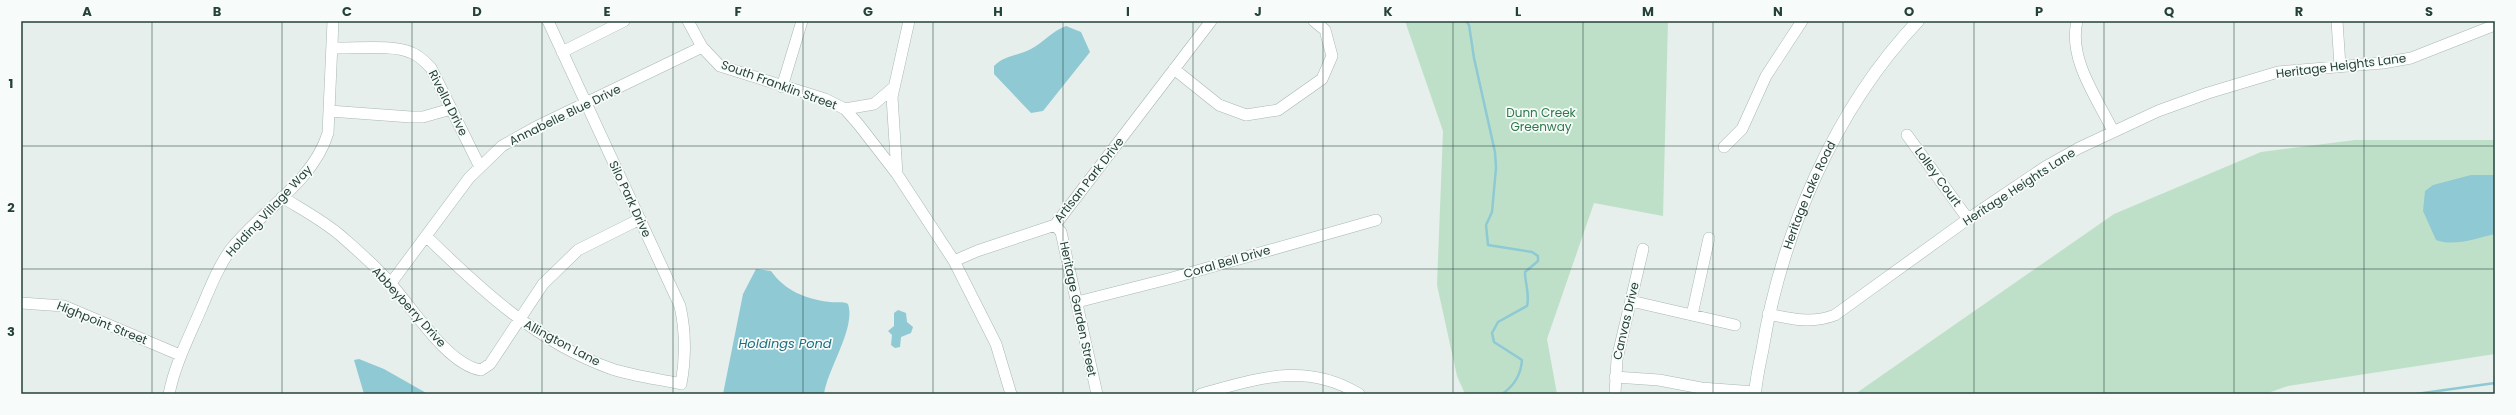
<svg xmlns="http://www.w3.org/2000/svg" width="2516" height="415" font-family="Poppins,sans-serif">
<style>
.green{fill:#bfe0c8}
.water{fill:#8ec9d4}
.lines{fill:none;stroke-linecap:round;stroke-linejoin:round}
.stream{stroke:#8ec9d4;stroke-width:2.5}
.street-casing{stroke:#a8b8b2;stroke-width:12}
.secondary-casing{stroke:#a4bbb3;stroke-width:13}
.street{stroke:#fff;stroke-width:11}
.secondary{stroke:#fff;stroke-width:12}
.grid{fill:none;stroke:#24423a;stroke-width:1;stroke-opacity:0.55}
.labels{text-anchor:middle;stroke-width:3.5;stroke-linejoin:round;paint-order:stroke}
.street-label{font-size:12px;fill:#24423a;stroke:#f7fbf9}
.park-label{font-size:12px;fill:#2d7a4b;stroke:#f7fbf9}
.water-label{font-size:13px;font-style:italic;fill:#1c6f80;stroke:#f7fbf9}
.neatline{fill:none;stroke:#24423a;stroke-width:1.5}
.grid-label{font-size:13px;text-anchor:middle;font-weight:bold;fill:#24423a}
</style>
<rect width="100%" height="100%" fill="#e6efeb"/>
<path class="green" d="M 1405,21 L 1668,21 L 1663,216 L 1594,203 L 1547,339 L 1557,394 L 1465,394 L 1457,376 L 1437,285 L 1443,131 Z
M 2355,140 L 2495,140 L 2495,354 L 2288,386 L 2265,394 L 1855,394 L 2114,214 L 2261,152 Z"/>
<path class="water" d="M 1066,26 L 1081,32 L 1090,52 L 1043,111 L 1031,113 L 994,74 L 994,66 C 1005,55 1018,56 1031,49 C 1044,42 1052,31 1066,26 Z
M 2471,175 L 2495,175 L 2495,234 C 2477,238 2454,247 2436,240 L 2423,211 L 2425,191 L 2433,185 Z
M 756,269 L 771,271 C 785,291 806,299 830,302 C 836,303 843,301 848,304 C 856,328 828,368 824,394 L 723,394 L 743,294 Z
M 898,310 L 906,313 L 907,322 L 913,327 L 911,333 L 901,337 L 900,347 L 895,348 L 891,345 L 892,335 L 888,331 L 894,326 L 894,313 Z
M 359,359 L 384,369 L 428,394 L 364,394 L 354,360 Z"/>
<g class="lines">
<path class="stream" d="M 1466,21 L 1469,25 L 1474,58 L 1495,152 L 1496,168 L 1492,212 L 1486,225 L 1488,245 L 1532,252 L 1538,256 L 1538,261 L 1525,272 C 1525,284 1530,294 1527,306 L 1498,322 L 1492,333 L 1494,342 L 1522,360 C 1521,374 1514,386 1502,394
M 2416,394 L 2495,383"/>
<g class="street-casing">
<path id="street" d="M 688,21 L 702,47 L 720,66 L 825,99 L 845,109 L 859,125 L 897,174 L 954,261 L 996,344 L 1011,394
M 2077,21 C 2068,59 2097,98 2113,131
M 2337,21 L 2340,66
M 332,48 C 354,49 393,44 412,53 C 420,56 425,62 431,68 L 480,167
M 562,52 L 624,21
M 1174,69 L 1219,105 L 1246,115 L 1278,110 L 1322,79 L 1332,56 L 1325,30 L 1314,21
M 782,87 L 802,21
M 845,109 L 874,104 L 894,87
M 329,111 L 411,117 L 423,117 L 451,109
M 1907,135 L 1968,219
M 1724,147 L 1742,129 L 1766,76 L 1802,21
M 897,174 L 892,97 L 909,21
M 282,197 C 301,209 324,221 341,236 C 358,251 377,267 392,285 C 413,309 448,365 481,370 L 490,364 L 543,284 L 578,250 L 640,219
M 1055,225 L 1061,232 L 1097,394
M 426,236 C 481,290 538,343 612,369 C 634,376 658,379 681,384 C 686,357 686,333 680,306 L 548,21
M 954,261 L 977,251 L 1055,225 L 1211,21
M 391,283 L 469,178 L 502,146 L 536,127 L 702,47
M 1631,301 L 1735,325
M 1077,302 L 1172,278 L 1376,220
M 21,303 L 64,306 L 180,355
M 1768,314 C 1791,319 1812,324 1835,315 L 1968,219 L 2045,167 L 2079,148 L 2158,111 L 2208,93 L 2278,72 L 2383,63 L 2411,58 L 2495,25
M 1692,315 L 1709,238
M 1615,377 L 1659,380 L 1701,388 L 1755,392
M 169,394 C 175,364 189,337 201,309 C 210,288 218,267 231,249 C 262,210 313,182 328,133 L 333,21
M 1201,394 C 1256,379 1306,361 1359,394
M 1615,394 L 1617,359 L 1643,249"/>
</g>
<g class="secondary-casing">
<g id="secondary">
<path id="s1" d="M 1755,394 C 1756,380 1759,366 1762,352 C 1781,235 1835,108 1918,21"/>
</g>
</g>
<use href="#street" class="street"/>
<use href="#secondary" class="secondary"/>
</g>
<path class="grid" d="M 152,21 L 152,394M 282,21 L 282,394M 412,21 L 412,394M 542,21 L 542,394M 673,21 L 673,394M 803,21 L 803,394M 933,21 L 933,394M 1063,21 L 1063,394M 1193,21 L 1193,394M 1323,21 L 1323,394M 1453,21 L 1453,394M 1583,21 L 1583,394M 1713,21 L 1713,394M 1843,21 L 1843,394M 1974,21 L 1974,394M 2104,21 L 2104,394M 2234,21 L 2234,394M 2364,21 L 2364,394M 21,146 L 2495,146M 21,269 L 2495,269"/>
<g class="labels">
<g class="street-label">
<text transform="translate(2341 66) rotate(-7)" y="4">Heritage Heights Lane</text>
<text transform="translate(779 85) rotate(20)" y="4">South Franklin Street</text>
<text transform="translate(448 103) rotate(63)" y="4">Rivella Drive</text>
<text transform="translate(565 115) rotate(-26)" y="4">Annabelle Blue Drive</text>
<text transform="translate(1938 177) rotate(54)" y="4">Lolley Court</text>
<text transform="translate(1089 180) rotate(-52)" y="4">Artisan Park Drive</text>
<text transform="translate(2019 187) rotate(-33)" y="4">Heritage Heights Lane</text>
<text dy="4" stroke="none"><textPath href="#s1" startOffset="207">Heritage Lake Road</textPath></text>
<text transform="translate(630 199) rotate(65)" y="4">Silo Park Drive</text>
<text transform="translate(269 211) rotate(-47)" y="4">Holding Village Way</text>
<text transform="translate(1227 262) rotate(-16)" y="4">Coral Bell Drive</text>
<text transform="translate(409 307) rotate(48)" y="4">Abbeyberry Drive</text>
<text transform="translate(1078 309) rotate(78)" y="4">Heritage Garden Street</text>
<text transform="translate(1626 321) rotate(-77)" y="4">Canvas Drive</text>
<text transform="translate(102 323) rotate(22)" y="4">Highpoint Street</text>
<text transform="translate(562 343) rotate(28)" y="4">Allington Lane</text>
</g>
<g class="park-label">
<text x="1541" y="117">Dunn Creek<tspan x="1541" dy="14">Greenway</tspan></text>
</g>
<g class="water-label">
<text x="785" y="348">Holdings Pond</text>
</g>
</g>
<rect width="2516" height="415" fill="none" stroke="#f7fbf9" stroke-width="44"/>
<rect x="22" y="22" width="2472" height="371" class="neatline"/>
<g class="grid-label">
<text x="87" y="16">A</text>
<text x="217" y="16">B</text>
<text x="347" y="16">C</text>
<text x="477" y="16">D</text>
<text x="607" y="16">E</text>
<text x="738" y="16">F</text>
<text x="868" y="16">G</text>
<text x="998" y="16">H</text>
<text x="1128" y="16">I</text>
<text x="1258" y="16">J</text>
<text x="1388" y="16">K</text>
<text x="1518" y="16">L</text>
<text x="1648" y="16">M</text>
<text x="1778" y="16">N</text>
<text x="1909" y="16">O</text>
<text x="2039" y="16">P</text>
<text x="2169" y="16">Q</text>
<text x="2299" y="16">R</text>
<text x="2429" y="16">S</text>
<text x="11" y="88">1</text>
<text x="11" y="212">2</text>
<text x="11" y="336">3</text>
</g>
</svg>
